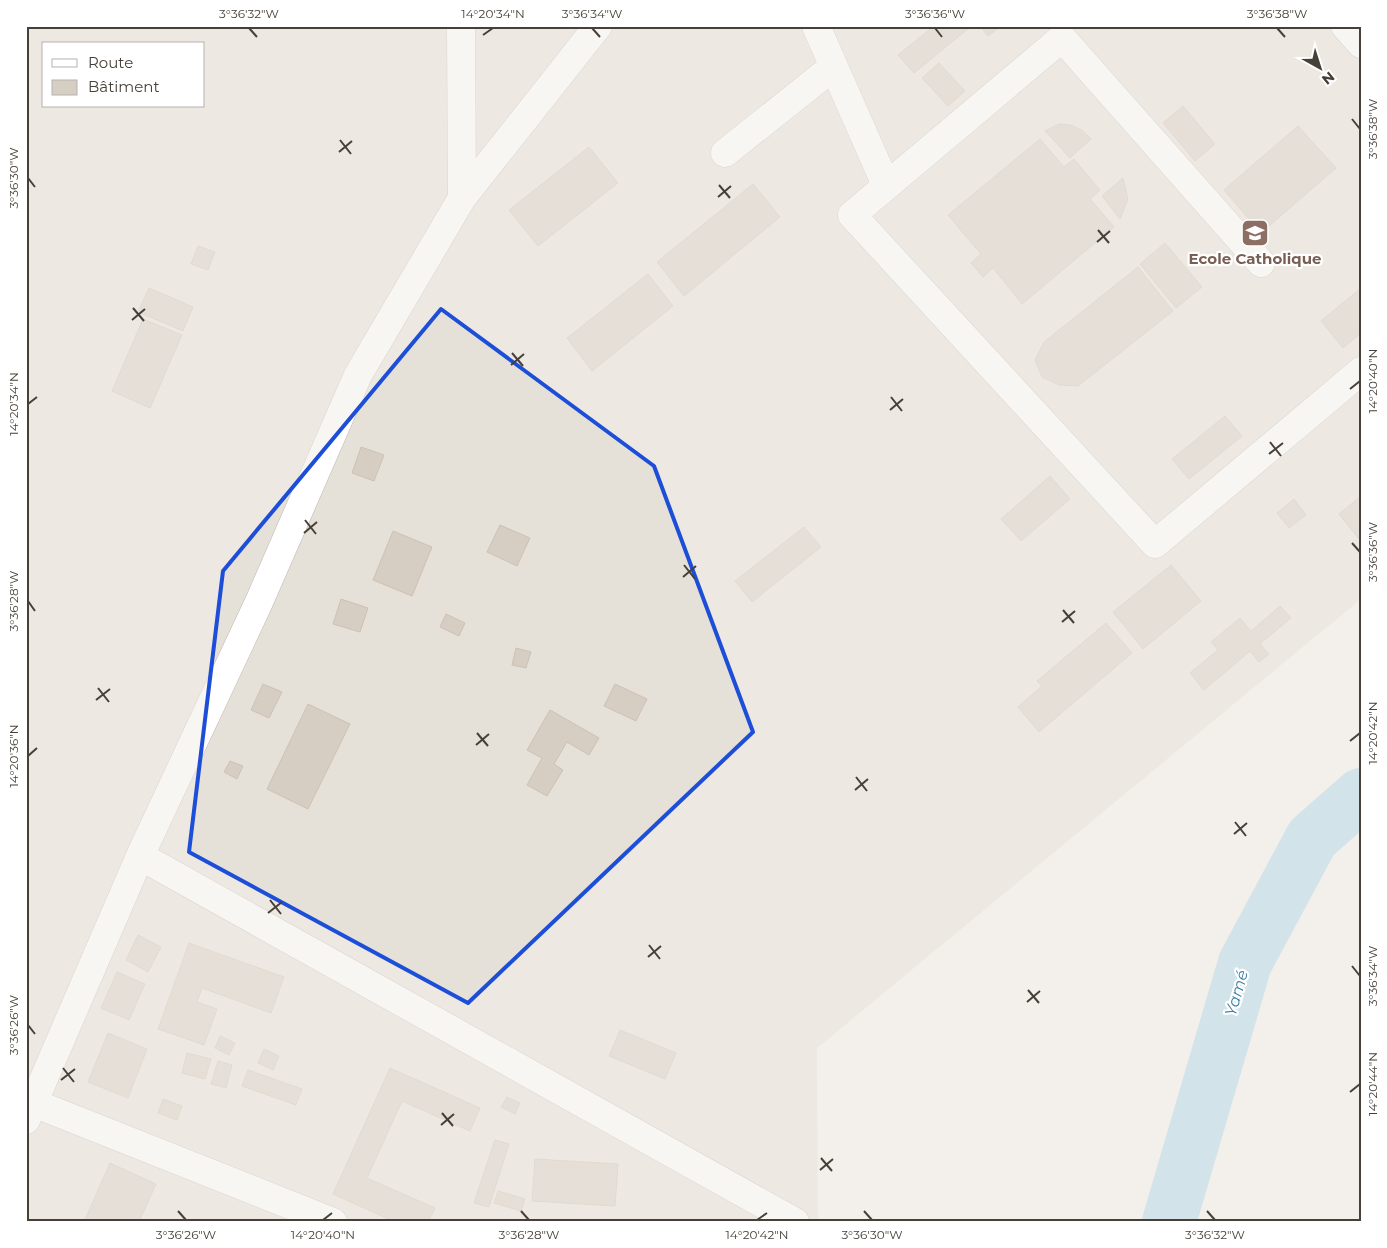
<svg xmlns="http://www.w3.org/2000/svg" width="1387" height="1248" font-family="Montserrat,sans-serif">
<style>
.residential{fill:#e6e1d8;fill-rule:evenodd}
.lines{fill:none;stroke-linecap:round;stroke-linejoin:round}
.river{stroke:#acd5e9;stroke-width:54}
.building{fill:#d6cdc3;stroke:#cec1b4}
.minor-casing{stroke:#beb6ad;stroke-width:29}
.minor{stroke:#fff;stroke-width:28}
.marked{fill:none;stroke:#1d4ed8;stroke-width:4;stroke-linejoin:round}
.ticks{fill:none;stroke:#464038;stroke-width:2}
.labels{text-anchor:middle;stroke-width:4.5;stroke-linejoin:round;paint-order:stroke}
.education-label{font-size:15px;font-weight:bold;fill:#785e54;stroke:#fff}
.water-label{font-size:16px;font-style:italic;fill:#3a7da0;stroke:#fff}
.neatline{fill:none;stroke:#464038;stroke-width:2}
.ticks-label{font-size:12px;text-anchor:middle;fill:#464038}
</style>
<rect width="100%" height="100%" fill="#f3efea"/>
<path class="residential" d="M 26,26 L 1361,26 L 1361,599 L 817,1048 L 818,1222 L 26,1222 ZM 44,44 L 204,44 L 204,106 L 44,106 Z"/>
<g class="lines">
<path class="river" d="M 1169,1222 L 1245,963 L 1312,838 L 1361,795"/>
</g>
<path class="building" d="M 934,26 L 969,28 L 914,73 L 898,55 Z
M 980,26 L 1001,26 L 988,36 Z
M 939,63 L 965,91 L 948,106 L 922,78 Z
M 1183,106 L 1215,144 L 1195,161 L 1163,123 Z
M 1059,124 L 1070,125 L 1082,130 L 1091,139 L 1070,158 L 1045,131 Z
M 1298,126 L 1336,168 L 1261,233 L 1224,190 Z
M 1040,139 L 1064,167 L 1074,159 L 1100,190 L 1090,199 L 1114,227 L 1022,304 L 993,268 L 983,277 L 971,263 L 981,254 L 948,215 Z
M 589,147 L 618,183 L 538,246 L 509,210 Z
M 1123,178 L 1128,199 L 1120,219 L 1102,196 Z
M 753,184 L 780,217 L 684,296 L 657,262 Z
M 1165,243 L 1202,287 L 1176,308 L 1140,264 Z
M 198,246 L 215,252 L 208,270 L 191,264 Z
M 1138,267 L 1173,311 L 1078,386 L 1059,385 L 1042,377 L 1035,360 L 1044,342 Z
M 648,274 L 673,306 L 592,371 L 567,338 Z
M 149,288 L 193,307 L 183,331 L 138,312 Z
M 1361,288 L 1361,333 L 1343,348 L 1321,321 Z
M 143,319 L 182,335 L 150,408 L 112,391 Z
M 1225,416 L 1242,436 L 1189,479 L 1172,459 Z
M 361,447 L 384,455 L 374,481 L 352,473 Z
M 1050,476 L 1070,499 L 1021,541 L 1001,519 Z
M 1361,496 L 1361,538 L 1359,539 L 1339,514 Z
M 1294,499 L 1306,515 L 1289,528 L 1277,513 Z
M 500,525 L 530,538 L 517,566 L 487,552 Z
M 804,527 L 821,547 L 752,602 L 735,581 Z
M 393,531 L 432,547 L 412,596 L 373,580 Z
M 1171,565 L 1201,601 L 1143,649 L 1113,612 Z
M 341,599 L 368,608 L 360,632 L 333,624 Z
M 1280,606 L 1291,618 L 1260,644 L 1269,654 L 1259,662 L 1250,651 L 1204,690 L 1190,673 L 1218,650 L 1211,642 L 1240,618 L 1251,631 Z
M 446,614 L 465,623 L 459,636 L 440,627 Z
M 1106,623 L 1132,653 L 1039,732 L 1018,707 L 1042,686 L 1037,681 Z
M 516,648 L 531,652 L 526,668 L 512,665 Z
M 263,684 L 282,692 L 269,718 L 251,710 Z
M 615,684 L 647,699 L 636,721 L 604,706 Z
M 308,704 L 350,724 L 308,809 L 267,789 Z
M 550,710 L 599,738 L 589,755 L 567,742 L 554,764 L 563,770 L 547,796 L 527,785 L 542,758 L 527,750 Z
M 230,761 L 243,766 L 237,779 L 224,772 Z
M 138,935 L 161,947 L 148,972 L 126,960 Z
M 189,943 L 284,977 L 271,1013 L 202,988 L 197,1002 L 217,1009 L 204,1045 L 158,1029 Z
M 117,972 L 145,984 L 129,1020 L 101,1008 Z
M 620,1030 L 676,1053 L 665,1079 L 609,1056 Z
M 108,1033 L 147,1049 L 128,1098 L 88,1082 Z
M 220,1036 L 235,1043 L 229,1055 L 215,1048 Z
M 264,1049 L 279,1056 L 273,1070 L 258,1063 Z
M 187,1053 L 211,1059 L 205,1079 L 182,1073 Z
M 218,1061 L 232,1065 L 226,1088 L 211,1084 Z
M 390,1068 L 480,1108 L 470,1131 L 402,1101 L 367,1178 L 435,1208 L 428,1222 L 395,1222 L 333,1194 Z
M 248,1070 L 302,1089 L 296,1105 L 242,1086 Z
M 507,1097 L 520,1103 L 515,1114 L 501,1107 Z
M 163,1099 L 182,1106 L 177,1120 L 158,1113 Z
M 495,1140 L 509,1144 L 489,1207 L 474,1203 Z
M 535,1159 L 618,1164 L 615,1206 L 532,1201 Z
M 110,1163 L 156,1184 L 139,1222 L 84,1222 Z
M 498,1191 L 525,1199 L 521,1211 L 494,1203 Z"/>
<g class="lines">
<g class="minor-casing">
<path id="minor" d="M 461,26 L 462,198
M 816,26 L 886,185
M 1345,26 L 1361,44
M 725,153 L 833,67
M 1261,263 L 1062,38 L 852,215 L 1155,544 L 1361,371
M 140,856 L 795,1222
M 26,1100 L 333,1222
M 26,1120 L 140,856 L 259,602 L 358,375 L 462,198 L 598,26"/>
</g>
<use href="#minor" class="minor"/>
</g>
<path d="M0 0H1387V1248H0ZM 441,309 L 654,466 L 753,732 L 468,1003 L 189,852 L 223,571 Z" fill="#f3efea" fill-opacity=".55" fill-rule="evenodd"/>
<path class="marked" d="M 441,309 L 654,466 L 753,732 L 468,1003 L 189,852 L 223,571 Z"/>
<path class="ticks" d="M 249,28 L 257,37M 592,28 L 600,37M 935,28 L 942,37M 1277,28 L 1285,37M 483,35 L 493,28M 1352,119 L 1360,129M 340,140 L 351,154M 339,152 L 352,141M 28,178 L 35,187M 719,185 L 730,198M 718,197 L 731,186M 1098,230 L 1109,243M 1097,242 L 1110,231M 133,308 L 144,321M 132,320 L 145,309M 512,353 L 523,366M 511,365 L 524,354M 1350,389 L 1360,381M 891,397 L 902,411M 28,404 L 37,397M 890,410 L 903,399M 1270,442 L 1281,456M 1269,454 L 1283,443M 305,520 L 316,534M 304,533 L 317,522M 1352,543 L 1360,552M 684,565 L 695,579M 683,577 L 696,566M 28,601 L 35,611M 1063,610 L 1074,623M 1062,622 L 1075,611M 98,688 L 109,702M 96,700 L 110,689M 477,733 L 488,746M 1350,741 L 1360,733M 476,745 L 489,734M 28,756 L 37,748M 856,777 L 867,791M 855,790 L 868,779M 1235,822 L 1246,836M 1234,834 L 1247,823M 270,900 L 281,914M 268,913 L 282,902M 649,945 L 660,959M 648,957 L 661,946M 1352,966 L 1360,976M 1028,990 L 1039,1003M 1027,1002 L 1040,991M 28,1025 L 35,1034M 63,1068 L 74,1082M 61,1080 L 75,1069M 1350,1092 L 1360,1084M 442,1113 L 453,1126M 441,1125 L 454,1114M 821,1158 L 832,1171M 820,1170 L 833,1159M 178,1211 L 186,1220M 521,1211 L 529,1220M 864,1211 L 872,1220M 1207,1211 L 1215,1220M 323,1220 L 332,1213M 757,1220 L 767,1213"/>
<defs>
<g id="school-square" transform="scale(1.4375)"><rect x="-9" y="-9" width="18" height="18" rx="4" fill="#8d6e63" stroke="#fff"/><path d="M0-5L7-2L0 1L-7-2ZM-4 1L0 2.5L4 1V4Q0 6-4 4Z" fill="#fff"/></g>
</defs>
<g fill-rule="evenodd">
<use href="#school-square" x="1255" y="233"/>
</g>
<g class="labels">
<g class="education-label">
<text x="1255" y="264">Ecole Catholique</text>
</g>
<g class="water-label">
<text transform="translate(1236 993) rotate(-74)" y="6">Yamé</text>
</g>
</g>
<rect width="1387" height="1248" fill="none" stroke="#ffffff" stroke-width="55"/>
<rect x="42" y="42" width="162" height="65" fill="#ffffff" stroke="#b5b3af"/>
<rect x="52" y="59" width="25" height="8" fill="#ffffff" stroke="#b5b3af"/>
<text x="88" y="68" font-size="15" fill="#464038">Route</text>
<rect x="52" y="80" width="25" height="15" fill="#d6cdc3" stroke="#b5b3af"/>
<text x="88" y="92" font-size="15" fill="#464038">Bâtiment</text>
<g transform="translate(1320 68) rotate(141)" stroke="#ffffff" stroke-width="4" paint-order="stroke">
<path d="M0-4L9 19L0 12L-9 19Z" fill="#464038"/>
<text y="-8" font-size="14" font-weight="bold" text-anchor="middle" fill="#464038">N</text>
</g>
<rect x="28" y="28" width="1332" height="1192" class="neatline"/>
<g class="ticks-label">
<text x="249" y="18">3°36'32"W</text>
<text x="493" y="18">14°20'34"N</text>
<text x="592" y="18">3°36'34"W</text>
<text x="935" y="18">3°36'36"W</text>
<text x="1277" y="18">3°36'38"W</text>
<text transform="translate(1373 129) rotate(-90)" y="4">3°36'38"W</text>
<text transform="translate(14 178) rotate(-90)" y="4">3°36'30"W</text>
<text transform="translate(1373 381) rotate(-90)" y="4">14°20'40"N</text>
<text transform="translate(14 404) rotate(-90)" y="4">14°20'34"N</text>
<text transform="translate(1373 552) rotate(-90)" y="4">3°36'36"W</text>
<text transform="translate(14 601) rotate(-90)" y="4">3°36'28"W</text>
<text transform="translate(1373 733) rotate(-90)" y="4">14°20'42"N</text>
<text transform="translate(14 756) rotate(-90)" y="4">14°20'36"N</text>
<text transform="translate(1373 976) rotate(-90)" y="4">3°36'34"W</text>
<text transform="translate(14 1025) rotate(-90)" y="4">3°36'26"W</text>
<text transform="translate(1373 1084) rotate(-90)" y="4">14°20'44"N</text>
<text x="186" y="1239">3°36'26"W</text>
<text x="323" y="1239">14°20'40"N</text>
<text x="529" y="1239">3°36'28"W</text>
<text x="757" y="1239">14°20'42"N</text>
<text x="872" y="1239">3°36'30"W</text>
<text x="1215" y="1239">3°36'32"W</text>
</g>
</svg>
